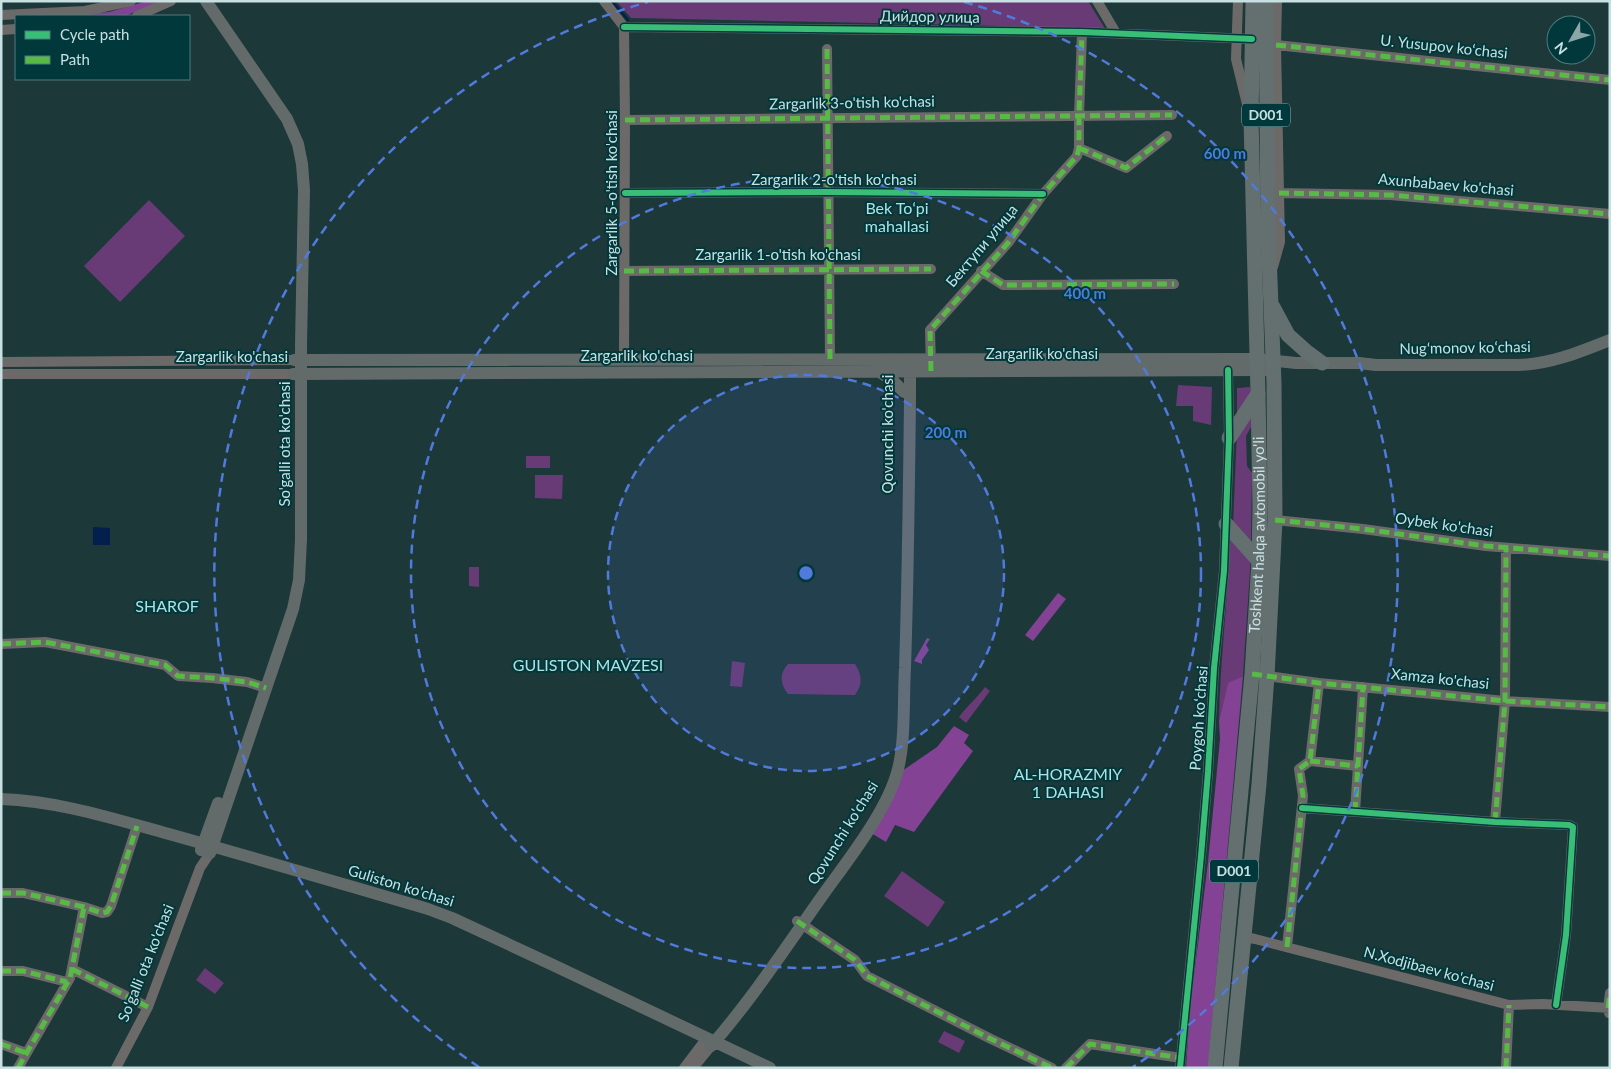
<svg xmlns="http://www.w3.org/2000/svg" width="1611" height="1069" font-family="Lato,sans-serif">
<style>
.green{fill:#683a76}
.forest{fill:#834293}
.water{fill:#051f4d}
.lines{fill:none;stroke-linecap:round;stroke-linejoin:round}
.stream{stroke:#051f4d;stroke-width:2}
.minor{stroke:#6c6a69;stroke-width:10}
.major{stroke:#636b6a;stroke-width:12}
.highway{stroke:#646f70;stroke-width:15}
.quiet{stroke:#58b947;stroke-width:5;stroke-dasharray:10 5;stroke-linecap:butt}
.cycleway-casing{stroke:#01383b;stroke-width:9}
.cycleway{stroke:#3abd76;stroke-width:6}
.ring{fill:none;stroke:#507adb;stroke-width:2.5;stroke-dasharray:9 6}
.labels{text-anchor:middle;stroke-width:4;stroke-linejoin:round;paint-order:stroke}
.shield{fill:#01383b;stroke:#8caeb0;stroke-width:1}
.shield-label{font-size:14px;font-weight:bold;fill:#c8e0e2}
.street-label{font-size:15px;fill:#c8e0e2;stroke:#01383b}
.neighbourhood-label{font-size:16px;fill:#aee1e4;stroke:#01383b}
.centre{fill:#507adb;stroke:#01383b;stroke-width:2.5}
.ring-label{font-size:15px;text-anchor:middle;font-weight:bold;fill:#507adb;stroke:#01383b;stroke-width:4;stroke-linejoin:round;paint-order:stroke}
</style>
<rect width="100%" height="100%" fill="#1c3839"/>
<path class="green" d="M 616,1 L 1088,1 L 1106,30 L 972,25 L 631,18 Z
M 149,200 L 185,236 L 120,302 L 84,266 Z
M 1178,385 L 1212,387 L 1211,425 L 1193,421 L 1193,406 L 1176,406 Z
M 1250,387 L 1251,396 L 1237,420 L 1237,388 Z
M 1251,414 L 1251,427 L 1246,436 L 1247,466 L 1252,473 L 1251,543 L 1233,525 L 1237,431 Z
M 526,456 L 550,456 L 550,468 L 526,468 Z
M 535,475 L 563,475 L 562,499 L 535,498 Z
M 1230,538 L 1251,556 L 1243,676 L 1228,684 L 1219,721 C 1220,660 1228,599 1230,538 Z
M 469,567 L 479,567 L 479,587 L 469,586 Z
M 732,661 L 745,663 L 742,687 L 730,686 Z
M 788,664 L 855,664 C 862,675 863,684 855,695 L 788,694 C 780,684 779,674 788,664 Z
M 985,687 L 990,691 L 966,723 L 959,717 C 967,706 977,698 985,687 Z
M 902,871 L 945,902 L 928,927 L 884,896 Z
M 205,968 L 224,983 L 215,994 L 196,980 Z
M 944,1031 L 965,1041 L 959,1053 L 938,1042 Z"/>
<path class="forest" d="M 147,1 L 162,1 L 125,16 L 44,16 L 109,12 Z
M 1058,593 L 1066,599 L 1033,641 L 1025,635 Z
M 927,638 L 930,639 L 926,645 L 929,650 L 922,660 L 922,664 L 914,661 Z
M 1243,676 L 1208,1068 L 1186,1068 L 1190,1009 L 1208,862 L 1220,739 L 1219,721 L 1228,683 Z
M 954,726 L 969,735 L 964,743 L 973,751 L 914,832 L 895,825 L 886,842 L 871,833 L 902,771 L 937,747 Z"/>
<path class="water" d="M 93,527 L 110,528 L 110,545 L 93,545 Z"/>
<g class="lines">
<path class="stream" d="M 612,1 L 628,20"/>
<path class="minor" d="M 604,1 L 624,27
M 1097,1 L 1116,33
M 1238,1 L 1236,59 L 1247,104
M 1,15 L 85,11 L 131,1
M 137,16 L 171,1
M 624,27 L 1082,32 L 1252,39
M 1,30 L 16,29
M 1276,45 L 1610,80
M 827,49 L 830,359
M 625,120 L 1172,115
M 1079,148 L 1126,168 L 1167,136
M 625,193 L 827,192 L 1043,194
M 1279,193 L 1390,195 L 1610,214
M 1273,267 L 1280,242 L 1276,45 L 1277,1
M 624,271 L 931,269
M 981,271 L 1003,285 L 1174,284
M 624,360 L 625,120 L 624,27
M 1,362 L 294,360
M 931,366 L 930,330 L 1008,243 L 1043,194 L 1077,156 L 1079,148 L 1079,116 L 1082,32
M 1,374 L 293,374
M 1275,520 L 1363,529 L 1486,546 L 1610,556
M 1,644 L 45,642 L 165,665 L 178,676 L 212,678 L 247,682 L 266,688
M 1252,674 L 1319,683 L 1505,701 L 1610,707
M 1310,761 L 1358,766
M 1302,808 L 1495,822 L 1569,825 L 1573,827 L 1566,935 L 1556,1005
M 1355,812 L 1363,687
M 1495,822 L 1505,701 L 1506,548
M 1,893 L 23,893 L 84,907 L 102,913 L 107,912 L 111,906 L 137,826
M 797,921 L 855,960 L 867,976 L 991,1039 L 1052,1068
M 1244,937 L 1255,939 L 1509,1005 L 1543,1004 L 1610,1008
M 1287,947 L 1303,796 L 1299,769 L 1310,761 L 1319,683
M 72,969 L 148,1007
M 1,971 L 23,971 L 67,982
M 1609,1013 L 1608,1008 L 1610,993
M 1,1044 L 26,1053
M 18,1068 L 70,978 L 84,907
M 116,1068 L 148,1007 L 200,868 L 210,853
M 684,1068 L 703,1043
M 693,1068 L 711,1046
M 1066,1068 L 1090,1044 L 1181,1058
M 1180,1068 L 1201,856 L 1208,772 L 1214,668 L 1224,571 L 1229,438 L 1228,370
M 1506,1068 L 1509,1005"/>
<path class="major" d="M 206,1 L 287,119 L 298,144 L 302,164 L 304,190 L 301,345 L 301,539 L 299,580 L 293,609 L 210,853
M 294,360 L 1257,359 L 1296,363 L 1359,363 L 1376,365 L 1519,365 C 1551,364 1580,352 1610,340
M 877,370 L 893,381 L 904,392
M 293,374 L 1266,370
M 1,799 C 59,801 114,819 169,834 C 255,858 342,884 428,909 L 452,918 L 553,965 L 770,1068
M 201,850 L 218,803
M 711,1046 C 753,998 788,944 825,892 C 849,859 884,814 896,776 C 906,746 903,700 905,668 C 908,578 909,489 910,399 L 910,370 L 908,363"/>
<g class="highway">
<path d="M 1273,307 L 1288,335 L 1307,352 L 1322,363"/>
<path d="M 1229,438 L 1258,394"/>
<path d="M 1226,524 L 1259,561"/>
<path id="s1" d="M 1215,1068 L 1252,674 L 1259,561 L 1260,507 L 1258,394 L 1251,119 L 1253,1"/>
<path d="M 1231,1068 L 1259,784 L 1267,676 L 1275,520 L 1274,383 L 1268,229 L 1266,1"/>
</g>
<path class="quiet" d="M 1276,45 L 1610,80
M 827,49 L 830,359
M 625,120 L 1172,115
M 1079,148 L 1126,168 L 1167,136
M 1279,193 L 1390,195 L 1610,214
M 624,271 L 931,269
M 981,271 L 1003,285 L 1174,284
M 931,371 L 930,330 L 1008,243 L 1043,194 L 1077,156 L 1079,148 L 1079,116 L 1082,32
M 1275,520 L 1363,529 L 1486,546 L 1610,556
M 1,644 L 45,642 L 165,665 L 178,676 L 212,678 L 247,682 L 266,688
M 1252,674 L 1319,683 L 1505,701 L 1610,707
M 1310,761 L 1358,766
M 1355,812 L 1363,687
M 1495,822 L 1505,701 L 1506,548
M 1,893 L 23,893 L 84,907 L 102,913 L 107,912 L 111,906 L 137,826
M 797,921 L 855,960 L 867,976 L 991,1039 L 1052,1068
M 1287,947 L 1303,796 L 1299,769 L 1310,761 L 1319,683
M 72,969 L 148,1007
M 1,971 L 23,971 L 67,982
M 1608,1008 L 1610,993
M 1,1044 L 26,1053
M 18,1068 L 70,978 L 84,907
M 1066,1068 L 1090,1044 L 1181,1058
M 1506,1068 L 1509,1005"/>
<g class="cycleway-casing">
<path id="cycleway" d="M 624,27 L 1082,32 L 1252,39
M 625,193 L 827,192 L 1043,194
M 1302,808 L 1495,822 L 1569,825 L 1573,827 L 1566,935 L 1556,1005
M 1180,1068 L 1201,856 L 1208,772 L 1214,668 L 1224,571 L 1229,438 L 1228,370"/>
</g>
<use href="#cycleway" class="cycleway"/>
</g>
<circle cx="806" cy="573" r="198" fill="#507adb" fill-opacity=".12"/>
<g class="ring">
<circle cx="806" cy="573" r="198"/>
<circle cx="806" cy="573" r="395"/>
<path d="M479 1067A593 593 0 0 1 648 2M964 2A593 593 0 0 1 1133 1067"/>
</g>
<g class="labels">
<g class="shield">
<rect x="1242" y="103.5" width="48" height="23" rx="4"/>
<rect x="1210" y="859.5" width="48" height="23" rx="4"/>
</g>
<g class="shield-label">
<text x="1266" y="120">D001</text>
<text x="1234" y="876">D001</text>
</g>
<g class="street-label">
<text transform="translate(930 17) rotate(1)" y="5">Дийдор улица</text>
<text transform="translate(1444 47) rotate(6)" y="5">U. Yusupov ko‘chasi</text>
<text transform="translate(852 103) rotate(-1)" y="5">Zargarlik 3-o'tish ko'chasi</text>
<text x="834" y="185">Zargarlik 2-o'tish ko'chasi</text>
<text transform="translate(1446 185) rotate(5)" y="5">Axunbabaev ko'chasi</text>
<text transform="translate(612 193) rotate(-90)" y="5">Zargarlik 5-o'tish ko'chasi</text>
<text transform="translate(982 246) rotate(-50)" y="5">Бектупи улица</text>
<text x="778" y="260">Zargarlik 1-o'tish ko'chasi</text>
<text transform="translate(1465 348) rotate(-1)" y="5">Nugʻmonov koʻchasi</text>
<text x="1042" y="359">Zargarlik ko'chasi</text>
<text x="637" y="361">Zargarlik ko'chasi</text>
<text x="232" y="362">Zargarlik ko'chasi</text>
<text transform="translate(888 434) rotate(-90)" y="5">Qovunchi ko'chasi</text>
<text transform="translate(285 444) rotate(-90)" y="5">So'galli ota ko'chasi</text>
<text transform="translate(1444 525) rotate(8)" y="5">Oybek ko'chasi</text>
<text dy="5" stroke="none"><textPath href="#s1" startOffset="535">Toshkent halqa avtomobil yo'li</textPath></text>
<text transform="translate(1440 679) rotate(6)" y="5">Xamza ko'chasi</text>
<text transform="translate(1199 718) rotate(-86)" y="5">Poygoh koʻchasi</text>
<text transform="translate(843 833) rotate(-58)" y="5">Qovunchi ko'chasi</text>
<text transform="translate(401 886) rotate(17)" y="5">Guliston ko'chasi</text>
<text transform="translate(146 963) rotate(-68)" y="5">So'galli ota ko'chasi</text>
<text transform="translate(1429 969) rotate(15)" y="5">N.Xodjibaev ko'chasi</text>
</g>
<g class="neighbourhood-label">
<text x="897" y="214">Bek Toʻpi<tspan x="897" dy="18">mahallasi</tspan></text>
<text x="167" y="612">SHAROF</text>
<text x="588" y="671">GULISTON MAVZESI</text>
<text x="1068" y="780">AL-HORAZMIY<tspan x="1068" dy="18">1 DAHASI</tspan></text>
</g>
</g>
<circle cx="806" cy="573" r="8" class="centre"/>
<g class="ring-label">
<text x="1225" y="159">600 m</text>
<text x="1085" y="299">400 m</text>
<text x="946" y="438">200 m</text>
</g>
<rect width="1611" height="1069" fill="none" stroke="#c8e0e2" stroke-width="5"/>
<rect x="15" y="15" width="175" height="65" fill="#01383b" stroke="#517b7e"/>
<rect x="25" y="31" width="25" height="8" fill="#3abd76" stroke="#517b7e"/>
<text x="60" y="40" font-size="15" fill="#c8e0e2">Cycle path</text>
<rect x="25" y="56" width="25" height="8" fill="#58b947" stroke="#517b7e"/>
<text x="60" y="65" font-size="15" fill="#c8e0e2">Path</text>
<g transform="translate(1571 40) rotate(231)"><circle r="24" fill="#01383b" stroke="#517b7e"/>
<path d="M0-4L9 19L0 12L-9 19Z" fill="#8ca5a7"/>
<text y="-8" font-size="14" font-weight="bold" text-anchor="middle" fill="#c8e0e2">N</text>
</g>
</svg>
